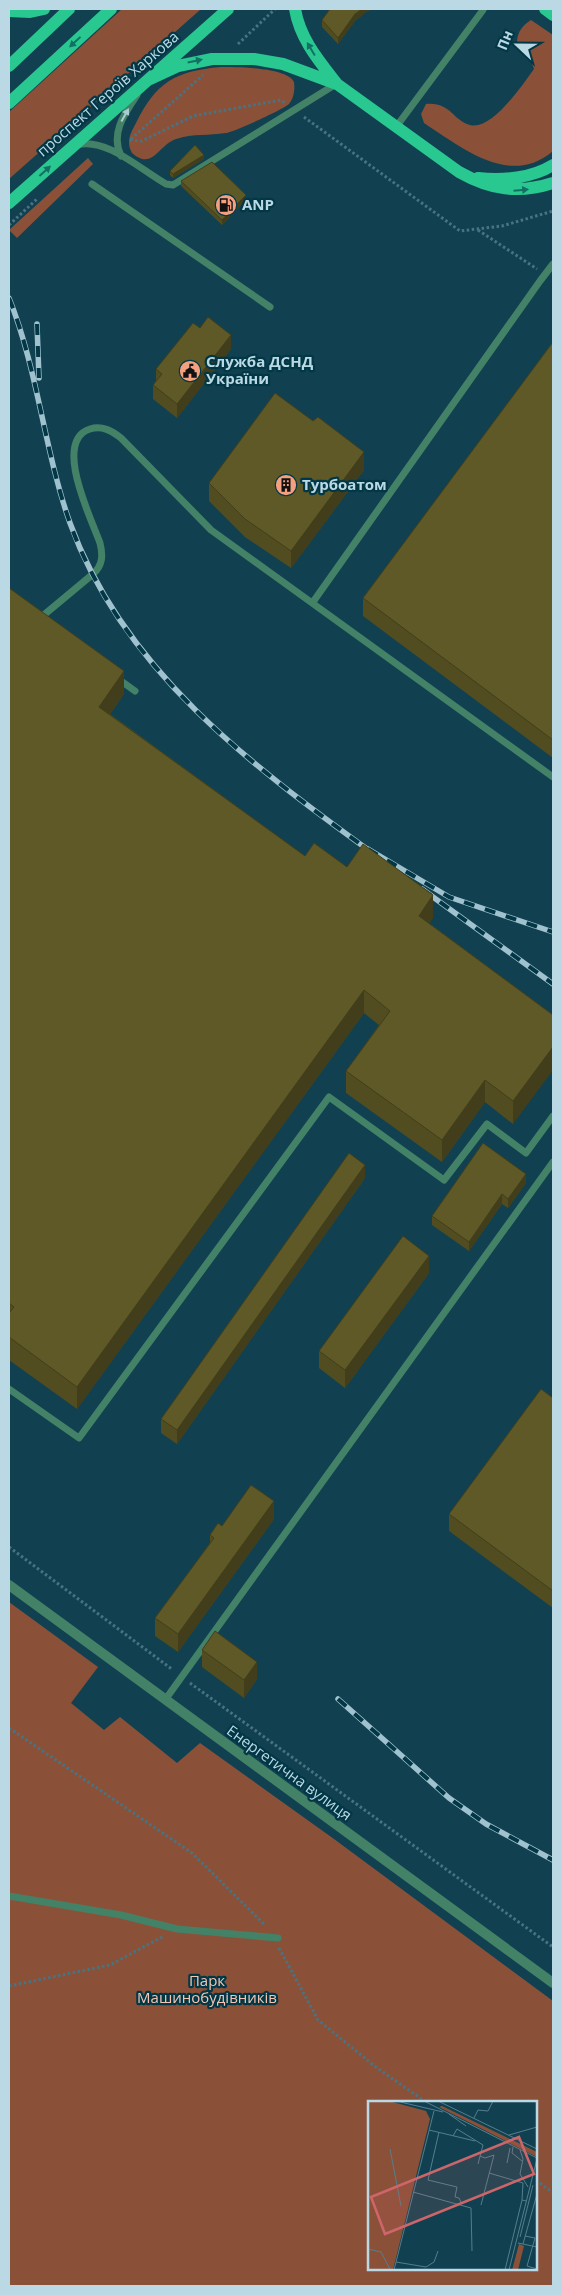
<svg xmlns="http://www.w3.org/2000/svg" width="562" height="2295" font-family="'Open Sans',sans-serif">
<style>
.green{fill:#8b5138;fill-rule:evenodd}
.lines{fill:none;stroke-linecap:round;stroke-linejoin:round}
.path{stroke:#497382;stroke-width:3;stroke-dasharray:2.5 2.5;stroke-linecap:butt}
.service{stroke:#438267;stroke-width:7}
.tertiary{stroke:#438267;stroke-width:10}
.primary{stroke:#29c890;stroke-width:12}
.rail-casing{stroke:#a0c1ce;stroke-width:5.5}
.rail{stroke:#023746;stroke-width:4;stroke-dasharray:11;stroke-linecap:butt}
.wall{fill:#514d21}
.shaded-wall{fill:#423e1b}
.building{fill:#5e5926;stroke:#423e1b}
.oneway{fill:#127164}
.oneway2{fill:#a9ccd2}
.labels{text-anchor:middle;stroke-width:4.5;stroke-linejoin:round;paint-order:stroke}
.street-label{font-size:15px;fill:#bbd9e5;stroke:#023746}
.poi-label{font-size:15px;font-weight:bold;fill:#bbd9e5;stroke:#023746;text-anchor:start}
.park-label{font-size:15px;fill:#f4c6b3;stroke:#023746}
.inset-road{fill:none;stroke:#557e8c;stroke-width:1}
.view{fill:#cd666a;fill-opacity:0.15;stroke:#cd666a;stroke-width:2.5}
.inset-edge{fill:none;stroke:#bbd9e5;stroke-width:2.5}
</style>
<rect width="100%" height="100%" fill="#114151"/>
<path class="green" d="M 122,9 L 201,9 L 9,179 L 9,112 Z
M 531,20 L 553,35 L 553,151 C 510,188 461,147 424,123 L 421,114 L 426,104 C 451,102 452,120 470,125 C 492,131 523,84 534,69 L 530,58 L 517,41 C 518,31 523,25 531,20 Z
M 221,67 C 236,67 287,67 294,82 C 295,89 294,98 289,104 C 284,109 234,132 226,133 C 209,136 193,133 176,139 C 158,145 153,171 132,153 C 126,142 130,134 136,123 C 156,83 174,71 221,67 Z
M 88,158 L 93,164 L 17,238 L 9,230 Z
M 9,1602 L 98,1667 L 71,1703 L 104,1730 L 120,1717 L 177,1763 L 200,1743 L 334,1839 L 553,2001 L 553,2286 L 9,2286 ZM 370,2102 L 536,2102 L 536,2269 L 370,2269 Z"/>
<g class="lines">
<path class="path" d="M 238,44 L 275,9
M 304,117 L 460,231 L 502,226 L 553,211
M 131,139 L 203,75
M 130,140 L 142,141 L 193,116 L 281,100 L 285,103
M 9,225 L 37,199
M 478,230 L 537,269
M 9,1547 L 173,1670
M 190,1683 L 553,1947
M 9,1728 L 192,1853 L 265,1925
M 279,1948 L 318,2020 L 377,2068 L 426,2102
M 9,1986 L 110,1965 L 164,1936
M 536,2180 L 553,2193"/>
<path class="service" d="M 396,127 L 483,10
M 77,145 C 106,137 141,170 166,184 L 173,185 L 336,84
M 121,156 C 110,133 125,113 137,95
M 92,184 L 270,307
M 313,602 L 540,281 L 553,264
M 39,619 L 93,574 C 103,565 103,555 100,543 C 92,520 52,441 90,429 C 102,425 112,431 121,438 L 211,530 L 553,777
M 117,678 L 135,691
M 9,1389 L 79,1438 L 329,1097 L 444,1180 L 487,1124 L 526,1153 L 553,1116
M 165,1700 L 553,1162
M 9,1896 L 121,1915 L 177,1929 L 278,1938"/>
<path class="tertiary" d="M 9,1585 L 553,1983"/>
<path class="primary" d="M 295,9 C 300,39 319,61 337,84
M 545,9 L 553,15
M 9,11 L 30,12 L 44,9
M 9,66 L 69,9
M 150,79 L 178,66 L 212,59 L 254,59 L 283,64 L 337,84 L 459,172 C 491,190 518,194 553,183
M 9,103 L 111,9
M 478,178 C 503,181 532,178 553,165
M 9,203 L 228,9"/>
<g class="rail-casing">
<path id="rail" d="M 9,298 C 38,370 44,450 70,523 C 123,670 252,766 374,854
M 37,324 L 39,378
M 368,849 L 449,897 L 553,932
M 422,889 L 553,984
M 338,1699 L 449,1798 L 486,1824 L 553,1860"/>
</g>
<use href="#rail" class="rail"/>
</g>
<path class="wall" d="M 330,9 L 372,9 L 366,12 L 355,21 L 338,44 L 322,27 L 322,20 Z
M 204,159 L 173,178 L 170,175 L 170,171 Z
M 181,181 L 246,200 L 222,225 L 181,186 Z
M 200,328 L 231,349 L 177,418 L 153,399 L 153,385 L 156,381 L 156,369 Z
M 553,342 L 553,758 L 363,616 L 363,598 Z
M 364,470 L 291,568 L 245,537 L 209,501 L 209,483 Z
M 9,588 L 124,694 L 110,714 L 305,856 L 347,867 L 433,918 L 429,923 L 553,1015 L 513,1124 L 485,1102 L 442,1162 L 346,1093 L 346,1071 L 379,1025 L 364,1013 L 77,1409 L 9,1360 Z
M 365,1178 L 177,1444 L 161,1433 L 161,1419 Z
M 526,1183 L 508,1208 L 502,1204 L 469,1251 L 432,1225 L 432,1216 Z
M 429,1273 L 345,1388 L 319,1368 L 319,1351 Z
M 553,1398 L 553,1608 L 449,1531 L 449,1514 Z
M 274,1519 L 178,1652 L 155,1636 L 155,1618 L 210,1543 L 210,1535 L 222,1526 Z
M 202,1650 L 257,1679 L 244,1698 L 202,1667 Z"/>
<path class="shaded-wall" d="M 362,9 L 372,9 L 366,12 L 355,21 L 338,44 L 338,38 L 355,14 Z
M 204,155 L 204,159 L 173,178 L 173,174 Z
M 246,195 L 246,200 L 222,225 L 222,220 Z
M 231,335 L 231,349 L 177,418 L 177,404 Z
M 364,452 L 364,470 L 291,568 L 291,551 Z
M 124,671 L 124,694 L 99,729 L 99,707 Z
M 433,895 L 433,918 L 419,938 L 419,916 Z
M 364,990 L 364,1013 L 77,1409 L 77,1387 Z
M 553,1047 L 553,1070 L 513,1124 L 513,1101 Z
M 485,1080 L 485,1102 L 442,1162 L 442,1140 Z
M 365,1165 L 365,1178 L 177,1444 L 177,1430 Z
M 526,1174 L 526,1183 L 508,1208 L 508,1199 Z
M 502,1194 L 502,1204 L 469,1251 L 469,1242 Z
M 429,1256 L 429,1273 L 345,1388 L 345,1370 Z
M 274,1501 L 274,1519 L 178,1652 L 178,1634 Z
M 257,1662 L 257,1679 L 244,1698 L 244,1680 Z"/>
<path class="building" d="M 330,9 L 362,9 L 355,14 L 338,38 L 322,20 Z
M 195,145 L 204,155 L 173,174 L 170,171 Z
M 212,162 L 246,195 L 222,220 L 181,181 Z
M 208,317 L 231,335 L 177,404 L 153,385 L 162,374 L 156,369 L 193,323 L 200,328 Z
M 553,342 L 553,740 L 363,598 Z
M 275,393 L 313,421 L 318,417 L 364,452 L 291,551 L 245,519 L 209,483 Z
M 9,588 L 124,671 L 99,707 L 305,856 L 314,843 L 347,867 L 363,844 L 433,895 L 419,916 L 553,1015 L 553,1047 L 513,1101 L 485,1080 L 442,1140 L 346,1071 L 390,1011 L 364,990 L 77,1387 L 9,1337 L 9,1313 L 14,1307 L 9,1303 Z
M 483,1143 L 526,1174 L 508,1199 L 502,1194 L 469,1242 L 432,1216 Z
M 349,1153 L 365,1165 L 177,1430 L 161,1419 Z
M 403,1236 L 429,1256 L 345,1370 L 319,1351 Z
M 541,1389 L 553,1398 L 553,1591 L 449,1514 Z
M 251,1485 L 274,1501 L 178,1634 L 155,1618 L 214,1538 L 210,1535 L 218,1523 L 222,1526 Z
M 215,1631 L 257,1662 L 244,1680 L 202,1650 Z"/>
<defs><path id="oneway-solid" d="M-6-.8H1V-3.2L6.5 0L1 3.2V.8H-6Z" transform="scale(1.25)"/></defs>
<g class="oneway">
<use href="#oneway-solid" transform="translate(75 42) rotate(137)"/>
<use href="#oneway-solid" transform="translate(311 49) rotate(-121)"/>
<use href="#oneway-solid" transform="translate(195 61) rotate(-12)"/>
<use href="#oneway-solid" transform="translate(45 171) rotate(-42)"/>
<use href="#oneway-solid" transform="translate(521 190) rotate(-5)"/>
</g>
<use class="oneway2" href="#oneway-solid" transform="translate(125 115) rotate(-61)"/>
<defs>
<g id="fuel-disc" transform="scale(1.125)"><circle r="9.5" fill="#f2a07f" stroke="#023746"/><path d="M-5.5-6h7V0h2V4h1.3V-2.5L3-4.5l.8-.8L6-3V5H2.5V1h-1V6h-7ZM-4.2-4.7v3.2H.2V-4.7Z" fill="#111"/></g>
<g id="civic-disc" transform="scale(1.125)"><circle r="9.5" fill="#f2a07f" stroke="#023746"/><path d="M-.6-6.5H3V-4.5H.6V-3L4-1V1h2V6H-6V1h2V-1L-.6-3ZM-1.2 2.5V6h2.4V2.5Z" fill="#111"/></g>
<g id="building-disc" transform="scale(1.125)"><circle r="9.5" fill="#f2a07f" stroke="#023746"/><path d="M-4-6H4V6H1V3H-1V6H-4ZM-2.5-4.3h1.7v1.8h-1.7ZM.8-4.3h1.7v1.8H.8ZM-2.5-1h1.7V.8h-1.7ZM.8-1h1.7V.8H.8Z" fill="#111"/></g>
</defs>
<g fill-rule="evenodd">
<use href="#fuel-disc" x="226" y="205"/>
<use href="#civic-disc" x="190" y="371"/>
<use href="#building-disc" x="286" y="485"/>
</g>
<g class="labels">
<g class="street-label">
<text transform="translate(108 94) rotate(-41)" y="5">проспект Героїв Харкова</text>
<text transform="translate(289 1773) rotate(36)" y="5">Енергетична вулиця</text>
</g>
<g class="poi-label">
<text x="242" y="210">ANP</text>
<text x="206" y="367">Служба ДСНД<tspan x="206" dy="17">України</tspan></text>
<text x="302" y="490">Турбоатом</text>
</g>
<g class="park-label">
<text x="207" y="1986">Парк<tspan x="207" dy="17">Машинобудівників</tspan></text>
</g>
</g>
<g transform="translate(368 2101)">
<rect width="169" height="169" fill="#114151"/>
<path d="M 0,0 L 21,0 L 58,10 L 62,18 L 25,169 L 0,169 ZM 74,5 L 169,51 L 169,56 L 71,6 ZM 151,143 L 156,145 L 150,169 L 144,169 Z" fill="#8b5138"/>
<path class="inset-road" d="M 28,0 L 75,11M 56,0 L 169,57M 70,0 L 169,48M 81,13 L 98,25M 106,17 L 110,9 L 120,10 L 125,0M 61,29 L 107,40M 71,31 L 60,79 L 89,86 L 87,96 L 91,97 L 94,103M 141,34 L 169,26M 85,35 L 89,28 L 115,44 L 110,63M 145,46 L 144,52 L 154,60M 22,48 L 33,105M 152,49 L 155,58 L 152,73 L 160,86M 112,55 L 117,57 L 126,54 L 113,104M 139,62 L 142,47M 121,72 L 155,82 L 154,99M 45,91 L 103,107 L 104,150M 157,135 L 167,137 L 159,165 L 169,168M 152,136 L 165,84M 150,142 L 169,146M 155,143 L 169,93M 0,148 L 13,151 L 22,168M 28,161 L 58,166 L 66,161 L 70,150M 26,169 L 66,10M 137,169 L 154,99 L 158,100M 141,169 L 169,58"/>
<path class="view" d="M 151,36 L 166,73 L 17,133 L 3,96 Z"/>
<rect width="169" height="169" class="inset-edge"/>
</g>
<rect width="562" height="2295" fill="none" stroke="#bbd9e5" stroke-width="20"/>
<g transform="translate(517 45) rotate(292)" stroke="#023746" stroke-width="4" paint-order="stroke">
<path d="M0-4L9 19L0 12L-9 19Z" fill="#bbd9e5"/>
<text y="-8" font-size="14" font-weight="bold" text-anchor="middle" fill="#bbd9e5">Пн</text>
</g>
</svg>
